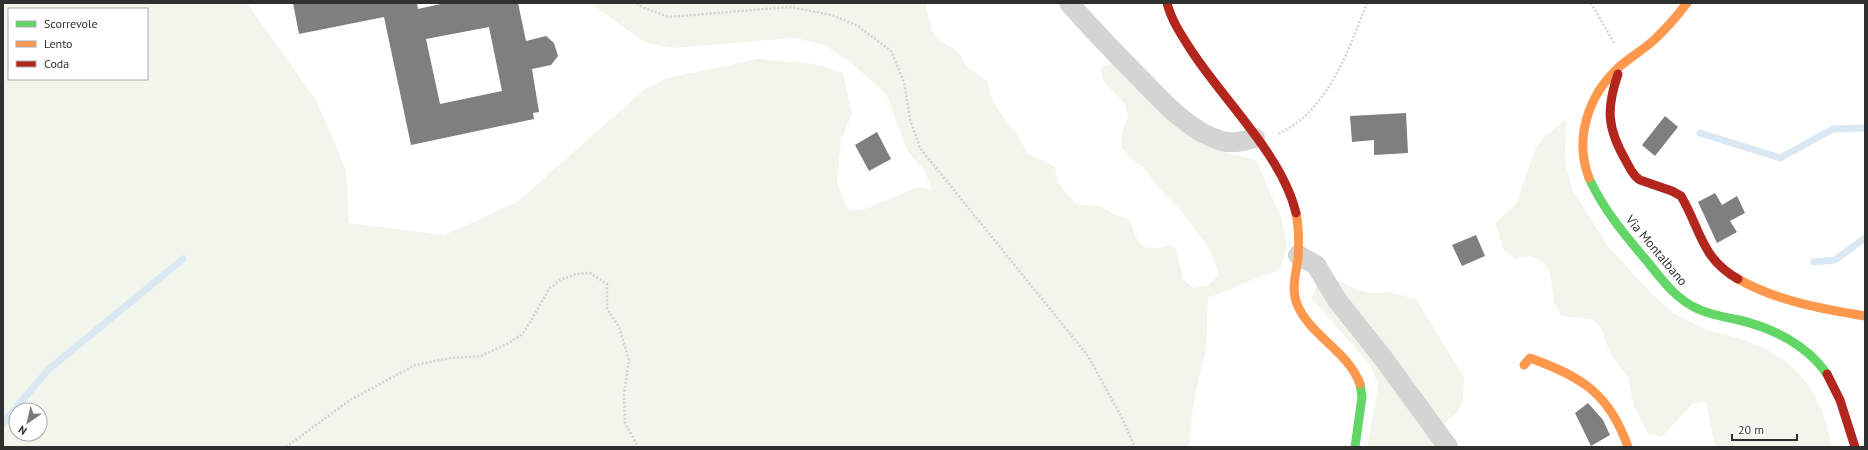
<svg xmlns="http://www.w3.org/2000/svg" width="1868" height="450" font-family="'PT Sans',sans-serif">
<style>
.green{fill:#f1f5ec;fill-rule:evenodd}
.lines{fill:none;stroke-linecap:round;stroke-linejoin:round}
.stream{stroke:#d9e8f2;stroke-width:7}
.building{fill:#7f7f7f;fill-rule:evenodd}
.path{stroke:#d4d4d4;stroke-width:2.5;stroke-dasharray:2 2;stroke-linecap:butt}
.street{stroke:#d4d4d4;stroke-width:20}
.fast{stroke:#63d668;stroke-width:9}
.slow{stroke:#ff974d;stroke-width:9}
.jam{stroke:#b3261e;stroke-width:9}
.labels{text-anchor:middle;stroke-width:4;stroke-linejoin:round;paint-order:stroke}
.street-label{font-size:13px;fill:#2f2f2f;stroke:#fff}
</style>
<rect width="100%" height="100%" fill="#fff"/>
<path class="green" d="M 3,3 L 247,3 L 316,100 L 346,170 L 349,223 L 444,235 L 517,202 L 645,89 L 668,78 L 757,59 L 815,64 L 843,73 L 852,114 L 841,140 L 837,182 L 847,209 L 862,210 L 919,187 L 932,190 L 924,170 L 908,152 L 886,94 L 849,61 L 824,45 L 796,38 L 672,48 L 644,42 L 590,3 L 926,3 C 928,13 929,25 934,34 C 942,47 961,45 964,64 L 987,81 L 993,102 L 1018,136 L 1029,155 L 1055,166 L 1057,181 L 1072,200 L 1078,205 L 1100,206 L 1113,214 L 1130,220 C 1138,246 1142,254 1170,245 L 1176,249 L 1183,279 L 1193,288 L 1208,285 L 1219,275 L 1210,249 L 1182,212 L 1161,191 L 1143,167 L 1131,159 L 1121,147 L 1122,132 L 1128,118 L 1125,104 L 1104,82 L 1100,68 L 1113,63 L 1178,125 L 1226,153 L 1256,160 L 1282,220 L 1287,246 L 1280,269 L 1208,298 L 1206,350 L 1199,377 L 1192,413 L 1189,447 L 3,447 ZM 9,9 L 147,9 L 147,79 L 9,79 ZM 16,410 L 40,410 L 40,434 L 16,434 Z
M 1566,119 L 1565,160 L 1572,189 L 1607,245 L 1651,293 L 1673,313 L 1707,330 L 1745,340 L 1768,350 L 1788,363 L 1809,385 L 1823,413 L 1833,447 L 1715,447 L 1706,401 L 1692,404 L 1662,437 L 1648,433 L 1634,407 L 1628,377 L 1610,354 L 1601,327 L 1591,319 L 1562,316 L 1554,304 L 1550,273 L 1543,262 L 1530,256 L 1515,259 L 1504,250 L 1495,223 L 1516,204 L 1535,150 L 1543,138 Z
M 1328,276 L 1360,291 L 1374,293 L 1388,292 L 1416,299 L 1464,377 L 1463,399 L 1458,412 L 1436,430 L 1432,437 L 1434,447 L 1367,447 L 1378,386 L 1371,366 L 1312,299 C 1315,288 1317,281 1328,276 Z"/>
<g class="lines">
<path class="stream" d="M 1700,133 L 1780,158 L 1833,129 L 1865,128
M 1814,262 L 1835,260 L 1865,238
M 3,423 L 49,369 L 183,259"/>
</g>
<path class="building" d="M 293,3 L 417,3 L 418,9 L 445,3 L 518,3 L 526,41 L 546,36 L 554,43 L 558,56 L 551,65 L 532,69 L 539,112 L 533,113 L 534,119 L 411,145 L 384,17 L 299,34 ZM 489,27 L 502,91 L 440,104 L 426,39 Z
M 1406,113 L 1408,153 L 1374,155 L 1374,140 L 1352,142 L 1350,116 Z
M 1665,116 L 1678,127 L 1655,156 L 1642,145 Z
M 877,132 L 891,159 L 869,171 L 855,145 Z
M 1715,193 L 1722,205 L 1737,196 L 1745,213 L 1730,221 L 1737,232 L 1717,243 L 1698,202 Z
M 1476,235 L 1485,256 L 1462,266 L 1452,245 Z
M 1588,403 L 1603,420 L 1610,435 L 1591,446 L 1575,413 Z"/>
<g class="lines">
<path class="path" d="M 637,3 L 642,7 L 669,17 L 789,7 L 832,15 L 858,26 L 891,51 L 904,82 L 910,119 L 920,148 L 1088,356 L 1121,416 L 1135,447
M 1591,3 L 1614,43
M 1279,134 C 1289,128 1301,121 1309,112 C 1338,82 1352,41 1367,3
M 286,447 L 350,400 L 415,365 L 450,358 L 481,356 L 507,344 L 521,335 L 526,329 L 549,289 L 560,280 L 576,274 L 590,273 L 607,284 L 607,309 L 619,327 L 629,360 L 624,395 L 625,423 L 638,447"/>
<path class="street" d="M 1069,3 C 1092,29 1116,54 1141,79 C 1163,102 1190,132 1222,141 C 1234,144 1244,141 1255,138
M 1298,255 L 1316,265 L 1337,300 L 1383,358 L 1448,447"/>
<path class="fast" d="M 1589,178 C 1603,209 1624,234 1646,260 C 1661,278 1675,299 1698,309 C 1711,315 1725,317 1739,320 C 1773,328 1807,345 1827,374
M 1355,447 L 1362,397 L 1360,384"/>
<path class="slow" d="M 1589,178 C 1574,139 1588,96 1618,68 C 1629,58 1643,50 1654,40 C 1666,29 1677,16 1687,3
M 1296,213 C 1299,228 1299,244 1298,259 C 1296,273 1291,290 1297,304 C 1310,336 1348,351 1360,384
M 1738,279 C 1777,301 1822,309 1865,316
M 1524,365 L 1530,358 C 1582,377 1609,393 1628,447"/>
<path class="jam" d="M 1167,3 C 1171,19 1180,33 1189,47 C 1221,98 1282,154 1296,213
M 1618,74 C 1606,109 1607,128 1626,161 C 1630,168 1633,176 1640,180 L 1672,191 L 1681,196 C 1701,230 1701,258 1738,279
M 1827,374 L 1840,400 L 1855,447"/>
</g>
<g class="labels">
<g class="street-label">
<text transform="translate(1657 250) rotate(50)" y="5">Via Montalbano</text>
</g>
</g>
<rect width="1868" height="450" fill="none" stroke="#2f2f2f" stroke-width="8"/>
<rect x="8" y="8" width="140" height="72" fill="#ffffff" stroke="#acacac"/>
<rect x="16" y="21" width="20" height="6" fill="#63d668" stroke="#acacac"/>
<text x="44" y="28" font-size="12" fill="#2f2f2f">Scorrevole</text>
<rect x="16" y="41" width="20" height="6" fill="#ff974d" stroke="#acacac"/>
<text x="44" y="48" font-size="12" fill="#2f2f2f">Lento</text>
<rect x="16" y="61" width="20" height="6" fill="#b3261e" stroke="#acacac"/>
<text x="44" y="68" font-size="12" fill="#2f2f2f">Coda</text>
<g transform="translate(28 422) rotate(214)"><circle r="19" fill="#ffffff" stroke="#acacac"/>
<path d="M0-3L7 15L0 10L-7 15Z" fill="#787878"/>
<text y="-6" font-size="11" font-weight="bold" text-anchor="middle" fill="#2f2f2f">N</text>
</g>
<path d="M1732 434v6h65v-6" fill="none" stroke="#2f2f2f" stroke-width="2"/>
<text x="1738" y="434" font-size="12" fill="#2f2f2f" stroke="#ffffff" stroke-width="3" paint-order="stroke">20 m</text>
</svg>
